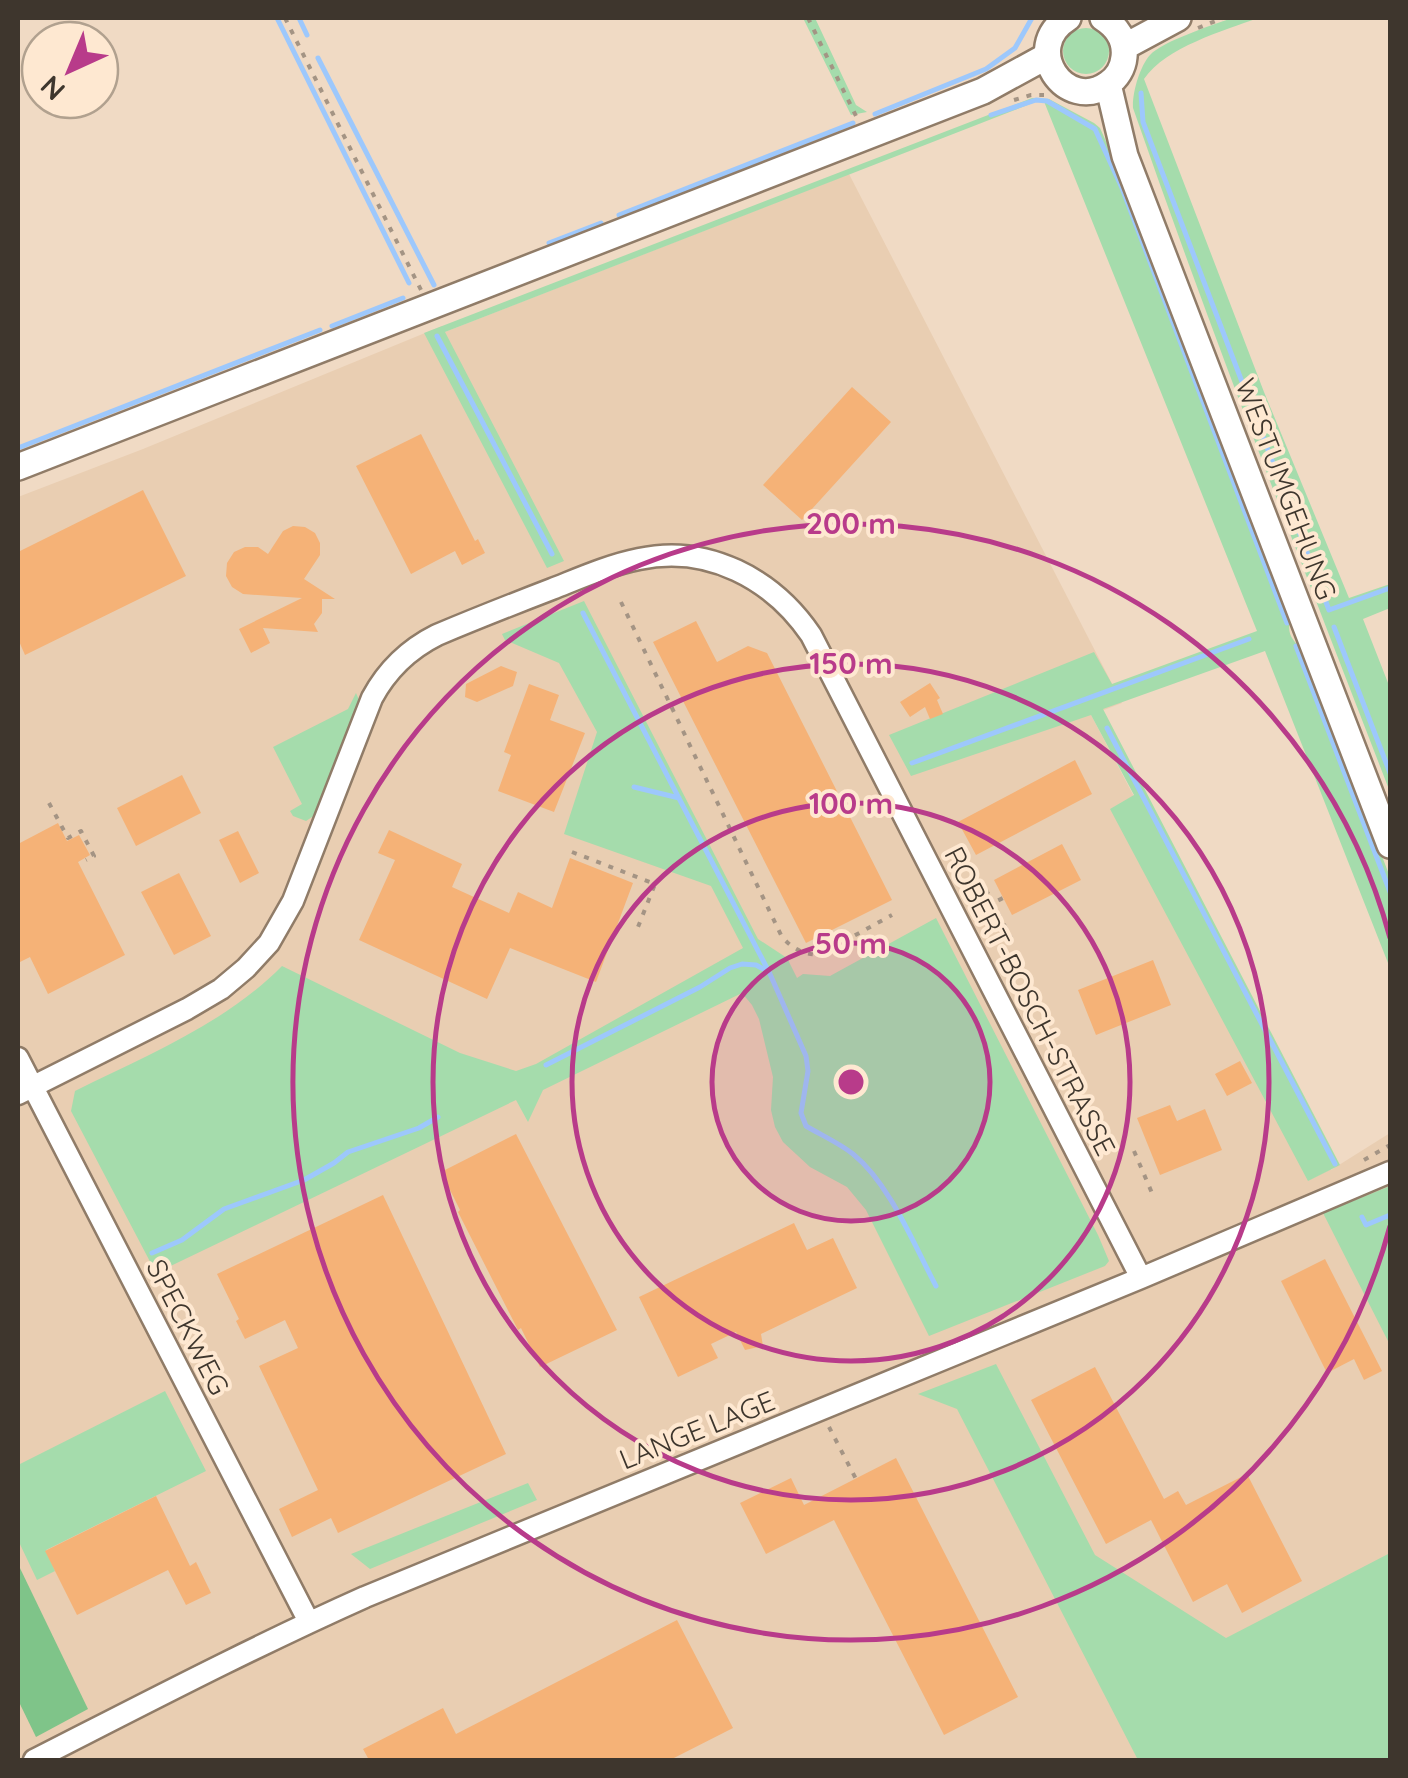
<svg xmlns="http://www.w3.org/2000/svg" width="1408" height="1778" font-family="Quicksand,sans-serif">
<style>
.built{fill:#e9ceb2}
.green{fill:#a5dcac}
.forest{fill:#7fc489}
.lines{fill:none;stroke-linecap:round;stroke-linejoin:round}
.stream{stroke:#9dc8fc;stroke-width:5}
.building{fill:#f5b277}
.minor-casing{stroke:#907c68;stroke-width:25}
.major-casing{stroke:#907c68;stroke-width:30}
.path{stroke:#a49484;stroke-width:4;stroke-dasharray:5 8;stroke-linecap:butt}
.minor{stroke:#fff;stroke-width:20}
.major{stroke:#fff;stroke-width:25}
.ring{fill:none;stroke:#b83b8a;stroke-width:5}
.labels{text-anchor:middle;stroke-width:8;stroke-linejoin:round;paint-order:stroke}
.street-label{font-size:28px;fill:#3e362d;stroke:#fee8d1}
.centre{fill:#b83b8a;stroke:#fee8d1;stroke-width:5}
.ring-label{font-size:30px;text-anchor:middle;font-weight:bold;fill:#b83b8a;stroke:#fee8d1;stroke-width:8;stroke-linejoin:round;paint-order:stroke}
</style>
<rect width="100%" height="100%" fill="#f0dac4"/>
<path class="built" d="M 849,174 L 1122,703 L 1091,715 L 1331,1170 L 1390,1133 L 1390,1760 L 18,1760 L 18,497 L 143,449 L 442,326 L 445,332 Z"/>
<path class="green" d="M 803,18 L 815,18 L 856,105 L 867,112 L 851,115 Z
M 1232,18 L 1258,18 C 1223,31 1166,47 1144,79 L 1264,392 L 1349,598 L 1390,584 L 1390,608 L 1363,619 L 1390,688 L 1390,792 C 1302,565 1213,338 1133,108 C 1132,93 1140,66 1150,55 C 1163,41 1213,25 1232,18 Z
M1063 51a23 23 0 1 1 46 0a23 23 0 1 1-46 0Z
M 1032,98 L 1049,99 L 1094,123 L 1100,128 L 1129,193 L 1290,620 C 1287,634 1292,640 1302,649 L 1390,877 L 1390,968 L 1265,651 L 1103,709 L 1340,1165 L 1308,1181 L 1110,809 L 1134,795 L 1091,715 L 911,776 L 889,735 L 1094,652 L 1112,684 L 1257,631 L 1043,99 L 445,332 L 564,561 L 547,568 L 424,333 Z
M 584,601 L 758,939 L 787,958 L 797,978 L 803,974 L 830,976 L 936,918 L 1098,1235 L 1109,1261 L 1105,1266 L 929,1336 L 866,1210 L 847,1187 L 810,1167 L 783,1142 L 775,1127 L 771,1110 L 773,1077 L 759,1019 L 752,1005 L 742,993 L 543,1090 L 528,1122 L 516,1100 L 156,1273 L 71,1111 L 75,1091 C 147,1055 225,1024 282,966 L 460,1053 L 516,1071 L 536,1064 L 743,948 L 711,886 L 564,834 L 597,732 L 559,663 L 505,640 L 502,634 Z
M 356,693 L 359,700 L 315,815 L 306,821 L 293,816 L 290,811 L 302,804 L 273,747 L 348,709 Z
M 1390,1186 L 1390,1345 L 1323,1213 Z
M 996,1364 L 1095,1555 L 1226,1638 L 1390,1553 L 1390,1760 L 1138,1760 L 957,1409 L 918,1394 Z
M 165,1391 L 206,1471 L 46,1550 L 55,1571 L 37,1580 L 18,1540 L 18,1465 Z
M 528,1483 L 537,1500 L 370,1569 L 351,1554 Z"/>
<path class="forest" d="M 18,1564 L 88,1709 L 36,1737 L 18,1700 Z"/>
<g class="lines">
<path class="stream" d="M 277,18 L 409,283
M 299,18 L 307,35
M 318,58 L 434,285
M 1141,93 L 1143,122 L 1329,610 L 1390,588
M 875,114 L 986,69 L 1015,48 L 1032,18
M 991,115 L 1036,100 L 1047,101 L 1095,129 L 1122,188 L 1287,623
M 619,215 L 853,123
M 549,243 L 601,223
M 332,326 L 403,298
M 437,336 L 552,554
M 18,448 L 320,330
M 583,613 L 770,974 L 806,1056 L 808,1071 L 801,1113 L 806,1126 C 821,1135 839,1143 853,1154 C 890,1184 914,1245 936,1286
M 1334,627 L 1390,773
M 1296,646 L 1390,892
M 1107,728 L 1335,1164
M 912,763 L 1249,639
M 634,787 L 679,798
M 546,1065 L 700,987 L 730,968 L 742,964 L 756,965 L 767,971
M 1362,1217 L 1366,1225 L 1390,1215
M 152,1253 L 182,1240 L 224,1209 L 304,1180 L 334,1163 L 348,1152 L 419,1128 L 438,1117"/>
</g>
<path class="building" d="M 852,387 L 891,422 L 802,520 L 763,485 Z
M 421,434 L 475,541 L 478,539 L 485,553 L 462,565 L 455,551 L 411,574 L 356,466 Z
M 143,490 L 186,576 L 25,655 L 18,639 L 18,552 Z
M 293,526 L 305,527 L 315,533 L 320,543 L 320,555 L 304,579 L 335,599 L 322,599 L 322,613 L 314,624 L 318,632 L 263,628 L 270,643 L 251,653 L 239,629 L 302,598 L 243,594 L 232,587 L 226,576 L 227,563 L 234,552 L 245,547 L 258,547 L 268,554 L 283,531 Z
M 696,621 L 717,662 L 748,646 L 767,653 L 892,900 L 806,943 L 653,642 Z
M 501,666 L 517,672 L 513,686 L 477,702 L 465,697 L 466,684 Z
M 930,683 L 940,698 L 937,700 L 943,714 L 930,719 L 925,707 L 910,717 L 900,702 Z
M 529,684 L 559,695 L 550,720 L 585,733 L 554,812 L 498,791 L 511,755 L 504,752 Z
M 1075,760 L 1092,794 L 976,855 L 958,822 Z
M 182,775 L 201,813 L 136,846 L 117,808 Z
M 58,823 L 67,841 L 79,835 L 90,855 L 78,862 L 125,955 L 48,994 L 30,957 L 18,963 L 18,844 Z
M 389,830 L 462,864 L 452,887 L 509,913 L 518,892 L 552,908 L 570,858 L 633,883 L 596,982 L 510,948 L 487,999 L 359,940 L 395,860 L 378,853 Z
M 238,831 L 259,873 L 240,883 L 219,840 Z
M 1062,844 L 1081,880 L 1012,915 L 994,880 Z
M 179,873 L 211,936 L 174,955 L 141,892 Z
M 1153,960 L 1171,1005 L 1096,1035 L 1078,990 Z
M 1240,1061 L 1252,1083 L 1227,1096 L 1215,1074 Z
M 1170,1105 L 1177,1121 L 1205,1109 L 1222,1150 L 1160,1175 L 1137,1118 Z
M 516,1134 L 617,1330 L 540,1367 L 521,1328 L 518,1330 L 458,1212 L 460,1210 L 441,1172 Z
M 383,1195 L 506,1454 L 338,1533 L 331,1518 L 292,1537 L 279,1509 L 318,1490 L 259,1366 L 298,1348 L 285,1320 L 245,1339 L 236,1321 L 239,1319 L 217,1274 Z
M 794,1223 L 807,1250 L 833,1238 L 857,1288 L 761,1334 L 763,1346 L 745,1350 L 736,1332 L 711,1344 L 718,1358 L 678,1377 L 639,1297 Z
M 1325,1259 L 1382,1371 L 1364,1380 L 1354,1359 L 1327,1373 L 1281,1281 Z
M 1095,1367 L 1164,1499 L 1178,1491 L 1186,1505 L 1247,1474 L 1302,1581 L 1242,1613 L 1227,1584 L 1193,1602 L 1151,1520 L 1106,1544 L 1031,1400 Z
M 896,1458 L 1018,1697 L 944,1735 L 834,1520 L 766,1554 L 740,1503 L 791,1478 L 804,1505 Z
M 156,1496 L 190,1566 L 196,1562 L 211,1593 L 186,1605 L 168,1570 L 77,1615 L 45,1551 Z
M 677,1620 L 733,1728 L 670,1760 L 369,1760 L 363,1749 L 443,1708 L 456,1734 Z"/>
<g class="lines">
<g class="minor-casing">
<path id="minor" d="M 18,1058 L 309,1622
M 18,1094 L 187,1009 L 221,989 L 246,968 L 269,943 L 293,901 L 372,698 C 387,670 409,649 437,635 C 475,619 513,604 552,589 C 580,578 609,565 639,559 C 708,544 773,579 811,635 L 1141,1278
M 34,1760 C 144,1704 253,1647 365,1597 L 1141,1278 L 1390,1172"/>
</g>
<g class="major-casing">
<path id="major" d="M 1068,18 C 1020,48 1066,114 1108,84 C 1117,78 1123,68 1124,57 C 1126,40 1117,27 1103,18
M 1124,47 L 1178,18
M 1108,84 L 1125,156 L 1390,845
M 18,467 L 983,91 L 1047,56"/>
</g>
<path class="path" d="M 285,18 L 421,290
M 808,18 L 856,116
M 1198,28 L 1223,18
M 1014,100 L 1031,95 L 1044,95
M 621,602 L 782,937 C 793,949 803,954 819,955 L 892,915
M 49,803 L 68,838 L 81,831 L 94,856 L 86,860
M 572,852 L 655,884 L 638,927
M 977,885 L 979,888 L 984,886 L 1011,938
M 975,912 L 1003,898
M 1134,1151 L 1152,1193
M 1364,1160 L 1390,1145
M 829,1427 L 856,1479"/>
<use href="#minor" class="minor"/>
<use href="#major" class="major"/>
</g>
<circle cx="851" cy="1082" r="139" fill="#b83b8a" fill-opacity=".12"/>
<g class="ring">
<circle cx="851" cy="1082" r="139"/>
<circle cx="851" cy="1082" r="279"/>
<circle cx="851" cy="1082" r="418"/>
<path d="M1390 1226A558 558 0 1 1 1390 938"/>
</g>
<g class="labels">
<g class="street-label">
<text transform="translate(1286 489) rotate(69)" y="10">WESTUMGEHUNG</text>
<text transform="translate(1030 1001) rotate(63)" y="10">ROBERT-BOSCH-STRASSE</text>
<text transform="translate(188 1327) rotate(63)" y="10">SPECKWEG</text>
<text transform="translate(697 1430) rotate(-22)" y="10">LANGE LAGE</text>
</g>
</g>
<circle cx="851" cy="1082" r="15" class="centre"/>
<g class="ring-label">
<text x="851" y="534">200 m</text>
<text x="851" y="674">150 m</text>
<text x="851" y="814">100 m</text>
<text x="851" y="954">50 m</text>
</g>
<rect width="1408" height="1778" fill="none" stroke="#3e362d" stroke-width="40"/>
<g transform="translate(70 70) rotate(224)"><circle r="48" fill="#fee8d1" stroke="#b1a18f" stroke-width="2.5"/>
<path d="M0-8L18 38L0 25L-18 38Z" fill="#b83b8a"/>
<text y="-15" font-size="28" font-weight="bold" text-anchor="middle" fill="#3e362d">N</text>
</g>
</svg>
